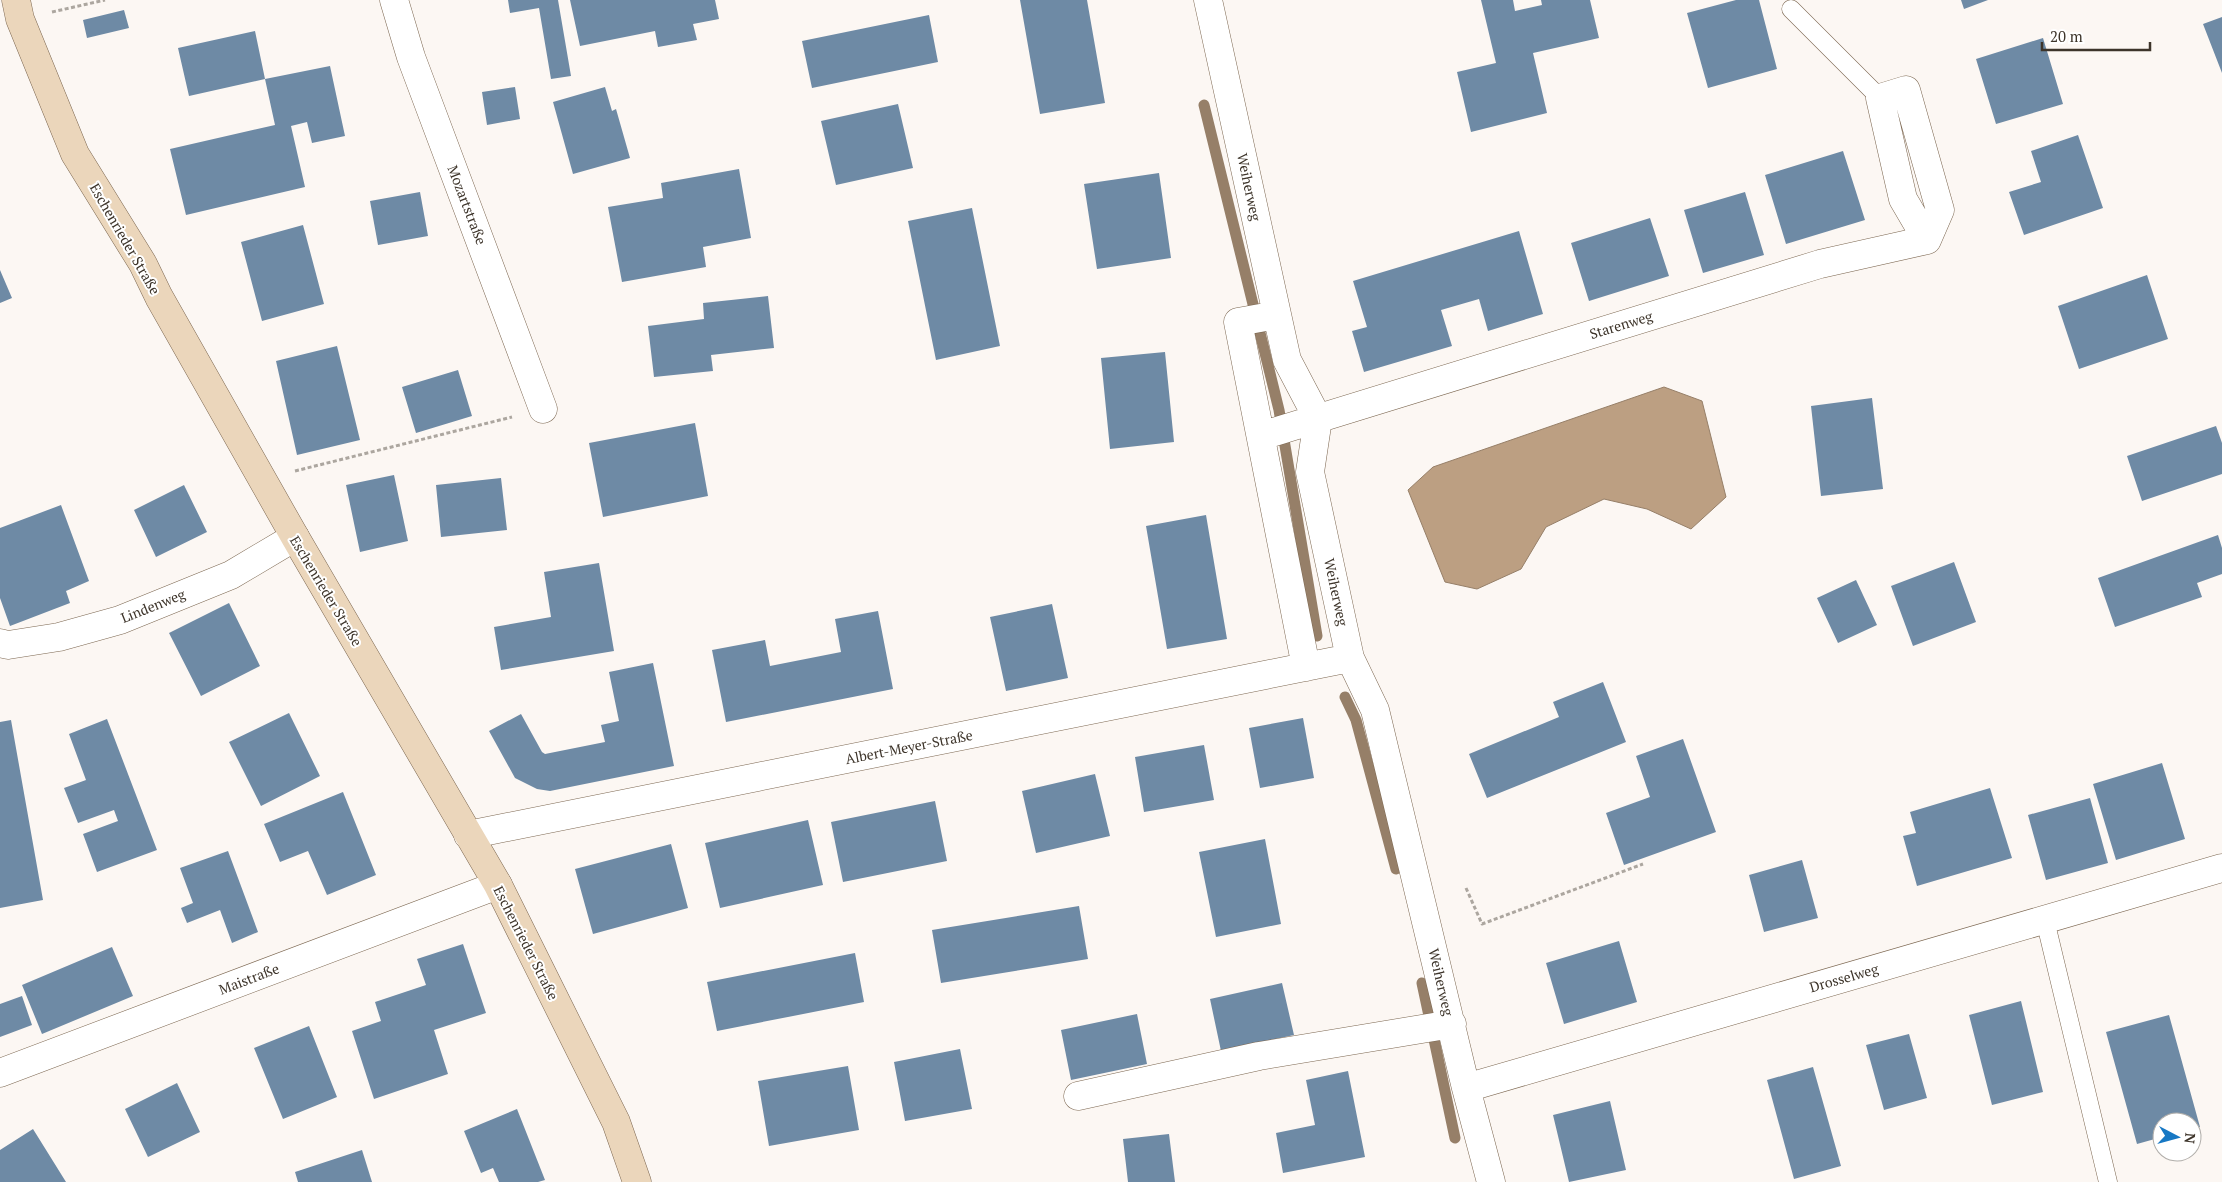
<svg xmlns="http://www.w3.org/2000/svg" width="2222" height="1182" font-family="'PT Serif',serif">
<style>
.water{fill:#bc9f82;stroke:#967f68}
.lines{fill:none;stroke-linecap:round;stroke-linejoin:round}
.stream{stroke:#967f68;stroke-width:11}
.building{fill:#6e8aa5}
.lane-casing{stroke:#7d6852;stroke-width:19}
.street-casing{stroke:#7d6852;stroke-width:29}
.secondary-casing{stroke:#7d6852;stroke-width:29}
.path{stroke:#aca69f;stroke-width:3;stroke-dasharray:4 2.5;stroke-linecap:butt}
.lane{stroke:#fff;stroke-width:18}
.street{stroke:#fff;stroke-width:28}
.secondary{stroke:#ebd6bb;stroke-width:28}
.labels{text-anchor:middle;stroke-width:4;stroke-linejoin:round;paint-order:stroke}
.street-label{font-size:14px;fill:#3d342a;stroke:#fff}
</style>
<rect width="100%" height="100%" fill="#fcf7f3"/>
<path class="water" d="M 1664,387 L 1702,401 L 1726,497 L 1691,529 L 1647,509 L 1604,499 L 1546,527 L 1521,569 L 1477,589 L 1445,582 L 1408,490 L 1433,467 Z"/>
<g class="lines">
<path class="stream" d="M 1204,105 L 1279,410 L 1317,636
M 1345,697 L 1356,720 L 1396,869
M 1422,983 L 1455,1138"/>
</g>
<path class="building" d="M 508,0 L 558,0 L 571,76 L 551,79 L 539,8 L 510,13 Z
M 570,0 L 715,0 L 719,19 L 693,24 L 697,40 L 658,47 L 655,31 L 580,46 Z
M 1020,0 L 1087,0 L 1105,103 L 1040,114 Z
M 1481,0 L 1513,0 L 1515,11 L 1542,5 L 1541,0 L 1590,0 L 1599,38 L 1533,53 L 1547,113 L 1471,132 L 1457,72 L 1496,63 Z
M 1736,0 L 1759,0 L 1777,69 L 1708,88 L 1687,13 Z
M 1961,0 L 1988,0 L 1964,9 Z
M 124,10 L 129,28 L 87,38 L 83,20 Z
M 929,15 L 938,62 L 812,88 L 802,41 Z
M 2222,17 L 2222,73 L 2203,24 Z
M 255,31 L 265,79 L 189,96 L 178,48 Z
M 2043,38 L 2063,104 L 1996,124 L 1976,59 Z
M 330,66 L 345,136 L 312,143 L 307,122 L 291,126 L 305,187 L 186,215 L 170,149 L 275,125 L 265,79 Z
M 515,87 L 520,119 L 487,125 L 482,92 Z
M 605,87 L 612,111 L 616,109 L 630,158 L 573,174 L 553,102 Z
M 898,104 L 913,168 L 836,185 L 821,121 Z
M 2078,135 L 2103,208 L 2024,235 L 2009,192 L 2041,182 L 2031,151 Z
M 1843,151 L 1865,220 L 1786,244 L 1765,175 Z
M 739,169 L 751,238 L 703,247 L 706,267 L 622,282 L 608,207 L 663,198 L 661,183 Z
M 1159,173 L 1171,258 L 1097,269 L 1084,184 Z
M 420,192 L 428,236 L 378,245 L 370,201 Z
M 1745,192 L 1764,255 L 1703,273 L 1684,210 Z
M 972,208 L 1000,346 L 936,360 L 908,221 Z
M 1650,218 L 1669,276 L 1589,301 L 1571,243 Z
M 303,225 L 324,304 L 262,321 L 241,242 Z
M 1519,231 L 1543,314 L 1488,331 L 1479,299 L 1441,310 L 1452,346 L 1364,372 L 1352,331 L 1367,327 L 1353,281 Z
M 0,270 L 12,298 L 0,303 Z
M 2147,275 L 2168,339 L 2079,369 L 2058,306 Z
M 768,296 L 774,348 L 711,355 L 713,371 L 654,377 L 648,326 L 704,319 L 703,303 Z
M 337,346 L 360,440 L 297,455 L 276,361 Z
M 1165,352 L 1174,442 L 1110,449 L 1101,358 Z
M 458,370 L 472,416 L 416,433 L 402,387 Z
M 1872,398 L 1883,489 L 1821,496 L 1811,406 Z
M 695,423 L 708,496 L 603,517 L 589,443 Z
M 2216,426 L 2222,443 L 2222,474 L 2142,501 L 2127,456 Z
M 394,475 L 408,541 L 360,552 L 346,485 Z
M 501,478 L 507,530 L 441,537 L 436,485 Z
M 184,485 L 207,532 L 156,557 L 134,510 Z
M 61,505 L 89,581 L 66,591 L 70,603 L 10,626 L 0,598 L 0,528 Z
M 1206,515 L 1227,639 L 1167,649 L 1146,526 Z
M 2218,535 L 2222,548 L 2222,574 L 2197,583 L 2202,597 L 2115,627 L 2098,578 Z
M 1954,562 L 1976,622 L 1913,646 L 1891,586 Z
M 599,563 L 614,651 L 501,670 L 494,627 L 551,617 L 544,572 Z
M 1856,580 L 1877,625 L 1838,643 L 1817,598 Z
M 229,603 L 260,666 L 201,696 L 169,633 Z
M 1052,604 L 1068,678 L 1006,691 L 990,617 Z
M 878,611 L 893,689 L 726,722 L 712,650 L 765,640 L 770,666 L 841,652 L 835,619 Z
M 653,663 L 674,766 L 550,791 L 537,789 L 515,778 L 489,731 L 521,714 L 542,752 L 545,754 L 605,742 L 601,725 L 619,721 L 609,672 Z
M 1603,682 L 1626,742 L 1487,798 L 1469,754 L 1559,717 L 1553,702 Z
M 289,713 L 320,776 L 261,806 L 229,742 Z
M 1303,718 L 1314,778 L 1260,788 L 1249,728 Z
M 107,719 L 157,850 L 97,872 L 83,834 L 118,821 L 114,810 L 78,823 L 64,788 L 86,780 L 69,734 Z
M 11,720 L 43,900 L 0,908 L 0,722 Z
M 1683,739 L 1716,832 L 1624,865 L 1606,813 L 1650,797 L 1636,756 Z
M 1204,745 L 1214,800 L 1144,812 L 1135,757 Z
M 2162,763 L 2185,839 L 2116,860 L 2093,784 Z
M 1095,774 L 1110,836 L 1036,853 L 1022,791 Z
M 1990,788 L 2012,858 L 1917,886 L 1903,836 L 1916,833 L 1910,812 Z
M 343,792 L 376,875 L 327,895 L 308,851 L 280,862 L 264,824 Z
M 2090,798 L 2108,863 L 2046,880 L 2028,815 Z
M 935,801 L 947,861 L 843,882 L 831,822 Z
M 808,820 L 823,885 L 720,908 L 705,843 Z
M 1265,839 L 1281,924 L 1216,937 L 1199,852 Z
M 671,844 L 688,908 L 593,934 L 575,869 Z
M 228,851 L 258,932 L 232,943 L 220,910 L 187,923 L 181,908 L 193,903 L 180,868 Z
M 1802,860 L 1818,918 L 1764,932 L 1749,875 Z
M 1079,906 L 1088,959 L 941,983 L 932,930 Z
M 1619,941 L 1637,1002 L 1564,1024 L 1546,963 Z
M 463,944 L 486,1013 L 434,1030 L 448,1074 L 374,1099 L 352,1031 L 381,1021 L 375,1002 L 426,985 L 417,959 Z
M 112,947 L 133,996 L 42,1034 L 22,985 Z
M 855,953 L 864,1002 L 717,1031 L 707,982 Z
M 1282,983 L 1294,1035 L 1221,1051 L 1210,999 Z
M 22,996 L 32,1025 L 0,1037 L 0,1004 Z
M 2021,1001 L 2043,1092 L 1992,1105 L 1969,1015 Z
M 1137,1014 L 1147,1064 L 1071,1080 L 1061,1030 Z
M 2169,1015 L 2200,1127 L 2192,1129 L 2192,1122 L 2162,1122 L 2162,1137 L 2137,1144 L 2106,1032 Z
M 309,1026 L 337,1097 L 283,1119 L 254,1048 Z
M 1909,1034 L 1927,1098 L 1884,1110 L 1866,1045 Z
M 960,1049 L 972,1109 L 905,1121 L 894,1062 Z
M 848,1066 L 859,1130 L 769,1146 L 758,1081 Z
M 1813,1067 L 1841,1166 L 1794,1179 L 1767,1080 Z
M 1348,1071 L 1365,1157 L 1283,1173 L 1276,1133 L 1315,1125 L 1306,1080 Z
M 177,1083 L 200,1132 L 148,1157 L 125,1109 Z
M 1610,1101 L 1626,1170 L 1569,1182 L 1553,1115 Z
M 517,1109 L 545,1180 L 538,1182 L 499,1182 L 493,1168 L 481,1173 L 464,1131 Z
M 33,1129 L 66,1182 L 0,1182 L 0,1150 Z
M 1169,1134 L 1175,1182 L 1128,1182 L 1123,1139 Z
M 362,1150 L 372,1182 L 298,1182 L 295,1172 Z"/>
<g class="lines">
<g class="lane-casing">
<path id="lane" d="M 1791,9 L 1880,98
M 2045,920 L 2108,1182"/>
</g>
<g class="street-casing">
<path id="street" d="M 394,0 L 411,57 L 543,409
M 1208,0 L 1287,360 L 1318,419 L 1310,472 L 1350,658 L 1375,710 L 1466,1088 L 1491,1182
M 1906,90 L 1940,210 L 1927,240 L 1903,199 L 1880,98 Z
M 1277,315 L 1238,322 L 1306,667
M 1261,436 L 1820,264 L 1927,240
M 0,643 L 8,645 L 59,637 L 120,620 L 231,575 L 295,537
M 468,835 L 1350,658
M 0,1073 L 498,885
M 1466,1088 L 2222,868
M 1078,1096 L 1259,1056 L 1452,1024"/>
</g>
<g class="secondary-casing">
<path id="secondary" d="M 16,0 L 20,19 L 75,154 L 143,264 L 159,297 L 295,537 L 498,885 L 616,1122 L 637,1182"/>
</g>
<path class="path" d="M 52,12 L 105,0
M 295,471 L 512,417
M 1466,888 L 1482,924 L 1643,864"/>
<use href="#lane" class="lane"/>
<use href="#street" class="street"/>
<use href="#secondary" class="secondary"/>
</g>
<g class="labels">
<g class="street-label">
<text transform="translate(1249 187) rotate(78)" y="5">Weiherweg</text>
<text transform="translate(467 205) rotate(69)" y="5">Mozartstraße</text>
<text transform="translate(125 239) rotate(60)" y="5">Eschenrieder Straße</text>
<text transform="translate(1621 325) rotate(-17)" y="5">Starenweg</text>
<text transform="translate(326 591) rotate(59)" y="5">Eschenrieder Straße</text>
<text transform="translate(1336 592) rotate(78)" y="5">Weiherweg</text>
<text transform="translate(153 606) rotate(-22)" y="5">Lindenweg</text>
<text transform="translate(909 747) rotate(-11)" y="5">Albert-Meyer-Straße</text>
<text transform="translate(526 943) rotate(63)" y="5">Eschenrieder Straße</text>
<text transform="translate(1844 978) rotate(-16)" y="5">Drosselweg</text>
<text transform="translate(249 979) rotate(-21)" y="5">Maistraße</text>
<text transform="translate(1441 982) rotate(77)" y="5">Weiherweg</text>
</g>
</g>
<g transform="translate(2177 1137) rotate(96)"><circle r="24" fill="#ffffff" stroke="#b1aeaa"/>
<path d="M0-4L9 19L0 12L-9 19Z" fill="#1778c4"/>
<text y="-8" font-size="14" font-weight="bold" text-anchor="middle" fill="#3d342a">N</text>
</g>
<path d="M2042 42v8h108v-8" fill="none" stroke="#3d342a" stroke-width="2.5"/>
<text x="2050" y="42" font-size="15" fill="#3d342a" stroke="#ffffff" stroke-width="4" paint-order="stroke">20 m</text>
</svg>
